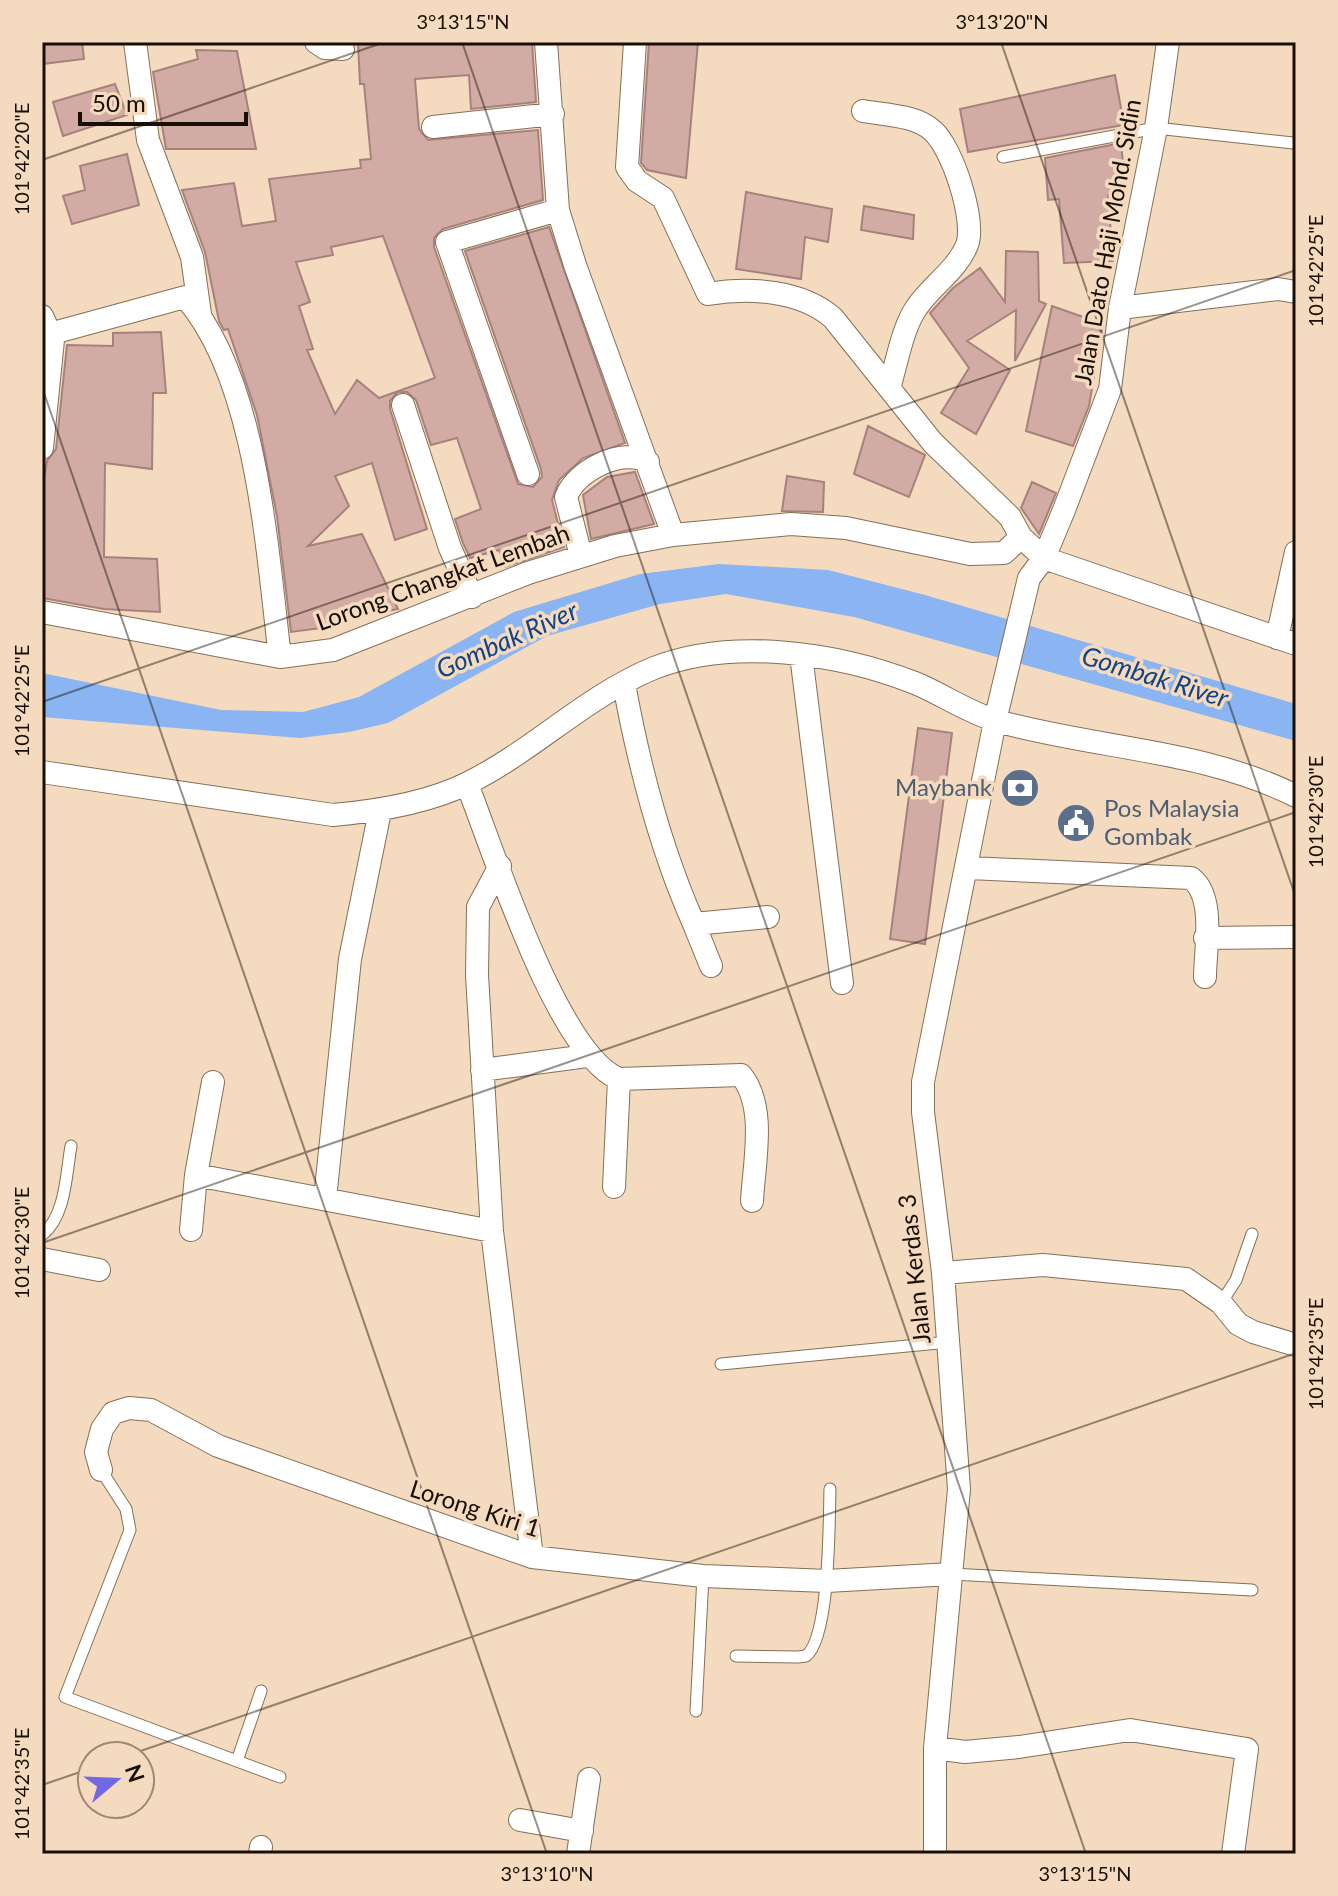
<svg xmlns="http://www.w3.org/2000/svg" width="1338" height="1896" font-family="Lato,sans-serif">
<style>
.water{fill:#8ab5f2}
.building{fill:#d2aba5;stroke:#a7817c;stroke-width:2;fill-rule:evenodd}
.lines{fill:none;stroke-linecap:round;stroke-linejoin:round}
.lane-casing{stroke:#866f56;stroke-width:13}
.street-casing{stroke:#866f56;stroke-width:24}
.lane{stroke:#fff;stroke-width:11}
.street{stroke:#fff;stroke-width:22}
.ticks{fill:none;stroke:#180f06;stroke-width:2;stroke-opacity:0.45}
.labels{text-anchor:middle;stroke-width:7;stroke-linejoin:round;paint-order:stroke}
.street-label{font-size:24px;fill:#180f06;stroke:#f4dabe}
.service-label{font-size:24px;fill:#4e5e75;stroke:#f4dabe;text-anchor:end}
.water-label{font-size:26px;font-style:italic;fill:#124386;stroke:#f4dabe}
.neatline{fill:none;stroke:#180f06;stroke-width:3}
.ticks-label{font-size:20px;text-anchor:middle;fill:#180f06}
</style>
<rect width="100%" height="100%" fill="#f4dabe"/>
<path class="water" d="M 719,564 L 828,570 L 925,595 L 1296,704 L 1296,741 L 854,617 L 726,594 L 660,604 L 547,636 L 388,723 L 349,732 L 300,738 L 42,717 L 42,673 L 221,710 L 303,712 L 359,697 L 514,612 L 640,574 Z"/>
<path class="building" d="M 42,42 L 82,42 L 84,59 L 42,64 Z
M 358,42 L 532,42 L 536,102 L 471,109 L 469,75 L 415,79 L 419,129 L 428,140 L 538,130 L 543,200 L 443,229 L 434,238 L 434,247 L 518,484 L 533,487 L 542,477 L 541,469 L 465,251 L 549,227 L 625,443 L 583,458 L 559,480 L 552,500 L 564,547 L 505,567 L 499,550 L 470,558 L 463,543 L 455,519 L 481,509 L 457,438 L 431,445 L 416,400 L 407,392 L 398,392 L 390,401 L 390,409 L 427,529 L 395,540 L 372,463 L 335,476 L 349,506 L 308,546 L 362,534 L 398,609 L 336,621 L 337,626 L 291,632 L 277,516 L 257,415 L 228,329 L 224,330 L 219,321 L 205,252 L 182,190 L 234,183 L 242,226 L 276,221 L 269,179 L 361,168 L 360,160 L 371,159 L 364,84 L 360,84 ZM 383,236 L 435,378 L 379,398 L 357,380 L 335,414 L 307,350 L 313,349 L 299,306 L 310,302 L 296,262 L 333,255 L 331,247 Z
M 649,42 L 698,42 L 686,178 L 647,170 L 641,163 Z
M 196,50 L 237,51 L 256,149 L 166,149 L 153,72 L 198,59 Z
M 1115,75 L 1124,125 L 968,152 L 960,109 Z
M 115,84 L 127,115 L 63,136 L 53,102 Z
M 1121,143 L 1126,193 L 1108,195 L 1113,261 L 1064,263 L 1059,199 L 1048,200 L 1045,158 Z
M 127,154 L 139,205 L 72,224 L 63,196 L 85,190 L 80,166 Z
M 746,192 L 832,209 L 828,242 L 805,237 L 801,279 L 736,269 Z
M 864,206 L 914,215 L 913,239 L 861,230 Z
M 1006,251 L 1038,252 L 1039,301 L 1046,304 L 1015,361 L 1016,310 L 967,341 L 1010,370 L 976,434 L 941,413 L 969,368 L 930,313 L 953,288 L 980,268 L 1005,302 Z
M 1052,306 L 1103,324 L 1089,406 L 1073,446 L 1026,431 Z
M 161,332 L 166,393 L 153,393 L 152,469 L 105,463 L 104,557 L 157,559 L 160,612 L 104,609 L 42,598 L 42,490 L 47,461 L 56,449 L 67,345 L 113,346 L 113,333 Z
M 868,426 L 925,455 L 909,497 L 854,474 Z
M 635,472 L 654,524 L 591,539 L 583,495 L 607,477 Z
M 787,476 L 824,482 L 823,512 L 782,511 Z
M 1032,482 L 1056,493 L 1039,534 L 1021,508 Z
M 918,728 L 952,733 L 925,944 L 890,939 Z"/>
<g class="lines">
<g class="lane-casing">
<path id="lane" d="M 1003,157 L 1156,128 L 1293,143
M 42,1235 C 66,1216 66,1174 71,1146
M 1221,1303 L 1236,1280 L 1252,1234
M 721,1364 L 949,1342
M 101,1470 L 126,1509 L 130,1530 L 65,1697 L 280,1777
M 951,1574 L 1252,1590
M 736,1656 L 798,1657 L 806,1656 C 830,1637 829,1522 830,1489
M 696,1711 L 703,1576
M 237,1761 L 261,1691"/>
</g>
<g class="street-casing">
<path id="street" d="M 135,42 L 148,140 L 192,257 L 200,314
M 316,42 L 325,48 L 343,49
M 546,42 L 558,210 L 575,265 L 673,535
M 635,42 L 627,167 L 637,181 L 663,198 L 708,294 C 749,287 801,290 833,318 L 933,443 L 1010,517 L 1021,537 L 1044,558 L 1296,644
M 863,111 C 885,115 916,115 933,131 C 953,149 976,221 967,245 C 957,270 931,286 917,307 C 902,328 897,363 889,388
M 433,127 L 553,114
M 1120,308 L 1278,289 L 1296,292
M 42,316 L 53,340 L 42,448
M 53,333 L 185,297 C 257,378 267,551 280,657
M 403,405 L 450,548 L 472,597
M 528,474 L 447,242 L 558,210
M 581,556 L 566,497 C 576,470 623,447 648,462
M 42,612 L 280,657 L 333,650 L 528,573 L 615,546 L 673,535 L 791,524 L 846,528 L 970,554 L 1004,553 L 1021,537
M 1277,638 L 1296,552
M 801,655 L 842,983
M 624,684 C 639,766 660,848 694,924 L 768,917
M 42,772 L 333,815 C 378,811 428,803 468,783 C 533,751 586,696 654,668 C 732,637 838,653 915,683 C 942,694 969,713 997,721 C 1096,749 1202,749 1296,796
M 467,784 C 493,849 557,1054 619,1079 L 741,1075 C 767,1107 754,1162 752,1201
M 500,866 L 478,907 L 477,975 L 492,1231 L 532,1557
M 969,868 L 1191,878 C 1216,897 1205,949 1205,977
M 694,924 L 711,966
M 1205,938 L 1296,937
M 482,1070 L 587,1056
M 196,1175 L 492,1231
M 614,1187 L 619,1079
M 325,1199 L 350,959 L 380,811
M 191,1230 L 196,1175 L 213,1082
M 42,1259 L 99,1270
M 943,1273 L 1043,1265 L 1186,1279 L 1221,1303 L 1238,1324 L 1253,1332 L 1296,1345
M 101,1470 L 96,1452 L 102,1429 L 113,1413 L 129,1408 L 151,1410 L 218,1446 L 532,1557 L 703,1576 L 827,1581 L 951,1574
M 935,1748 L 965,1752 L 1019,1747 L 1130,1730 L 1247,1749 L 1233,1854
M 520,1820 L 582,1831
M 260,1854 L 261,1847
M 578,1854 L 589,1779
M 935,1854 L 935,1748 L 959,1489 L 943,1273 L 923,1112 L 923,1082 L 995,721 L 1029,578 L 1044,558 L 1064,510 L 1110,389 L 1120,308 L 1156,128 L 1168,42"/>
</g>
<use href="#lane" class="lane"/>
<use href="#street" class="street"/>
</g>
<path class="ticks" d="M 462,42 L 1086,1854M 1001,42 L 1296,898M 42,160 L 385,42M 42,387 L 547,1854M 42,702 L 1296,270M 42,1243 L 1296,812M 126,1756 L 1296,1353M 42,1785 L 92,1768"/>
<defs>
<g id="bank-disc" transform="scale(2)"><circle r="9.5" fill="#5c6f8a" stroke="#f4dabe"/><path d="M-6-4H6V4H-6ZM0-2.3a2.3 2.3 0 1 0 0 4.6a2.3 2.3 0 1 0 0-4.6Z" fill="#fff"/></g>
<g id="civic-disc" transform="scale(2)"><circle r="9.5" fill="#5c6f8a" stroke="#f4dabe"/><path d="M-.6-6.5H3V-4.5H.6V-3L4-1V1h2V6H-6V1h2V-1L-.6-3ZM-1.2 2.5V6h2.4V2.5Z" fill="#fff"/></g>
</defs>
<g fill-rule="evenodd">
<use href="#bank-disc" x="1020" y="788"/>
<use href="#civic-disc" x="1076" y="823"/>
</g>
<g class="labels">
<g class="street-label">
<text transform="translate(1108 242) rotate(-80)" y="8">Jalan Dato Haji Mohd. Sidin</text>
<text transform="translate(443 578) rotate(-20)" y="8">Lorong Changkat Lembah</text>
<text transform="translate(915 1269) rotate(-96)" y="8">Jalan Kerdas 3</text>
<text transform="translate(475 1509) rotate(18)" y="8">Lorong Kiri 1</text>
</g>
<g class="service-label">
<text x="992" y="796">Maybank</text>
<text x="1104" y="817" text-anchor="start">Pos Malaysia<tspan x="1104" dy="28">Gombak</tspan></text>
</g>
<g class="water-label">
<text transform="translate(507 640) rotate(-24)" y="9">Gombak River</text>
<text transform="translate(1155 677) rotate(17)" y="9">Gombak River</text>
</g>
</g>
<rect width="1338" height="1896" fill="none" stroke="#f4dabe" stroke-width="88"/>
<g transform="translate(116 1780) rotate(71)"><circle r="38" fill="#f4dabe" stroke="#9c8974" stroke-width="2"/>
<path d="M0-6L14 30L0 20L-14 30Z" fill="#7268e3"/>
<text y="-12" font-size="22" font-weight="bold" text-anchor="middle" fill="#180f06">N</text>
</g>
<path d="M80 112v12h166v-12" fill="none" stroke="#180f06" stroke-width="4"/>
<text x="92" y="112" font-size="24" fill="#180f06" stroke="#f4dabe" stroke-width="6" paint-order="stroke">50 m</text>
<rect x="44" y="44" width="1250" height="1808" class="neatline"/>
<g class="ticks-label">
<text x="463" y="29">3°13'15"N</text>
<text x="1002" y="29">3°13'20"N</text>
<text transform="translate(22 159) rotate(-90)" y="7">101°42'20"E</text>
<text transform="translate(1316 271) rotate(-90)" y="7">101°42'25"E</text>
<text transform="translate(22 701) rotate(-90)" y="7">101°42'25"E</text>
<text transform="translate(1316 812) rotate(-90)" y="7">101°42'30"E</text>
<text transform="translate(22 1243) rotate(-90)" y="7">101°42'30"E</text>
<text transform="translate(1316 1354) rotate(-90)" y="7">101°42'35"E</text>
<text transform="translate(22 1784) rotate(-90)" y="7">101°42'35"E</text>
<text x="547" y="1881">3°13'10"N</text>
<text x="1085" y="1881">3°13'15"N</text>
</g>
</svg>
